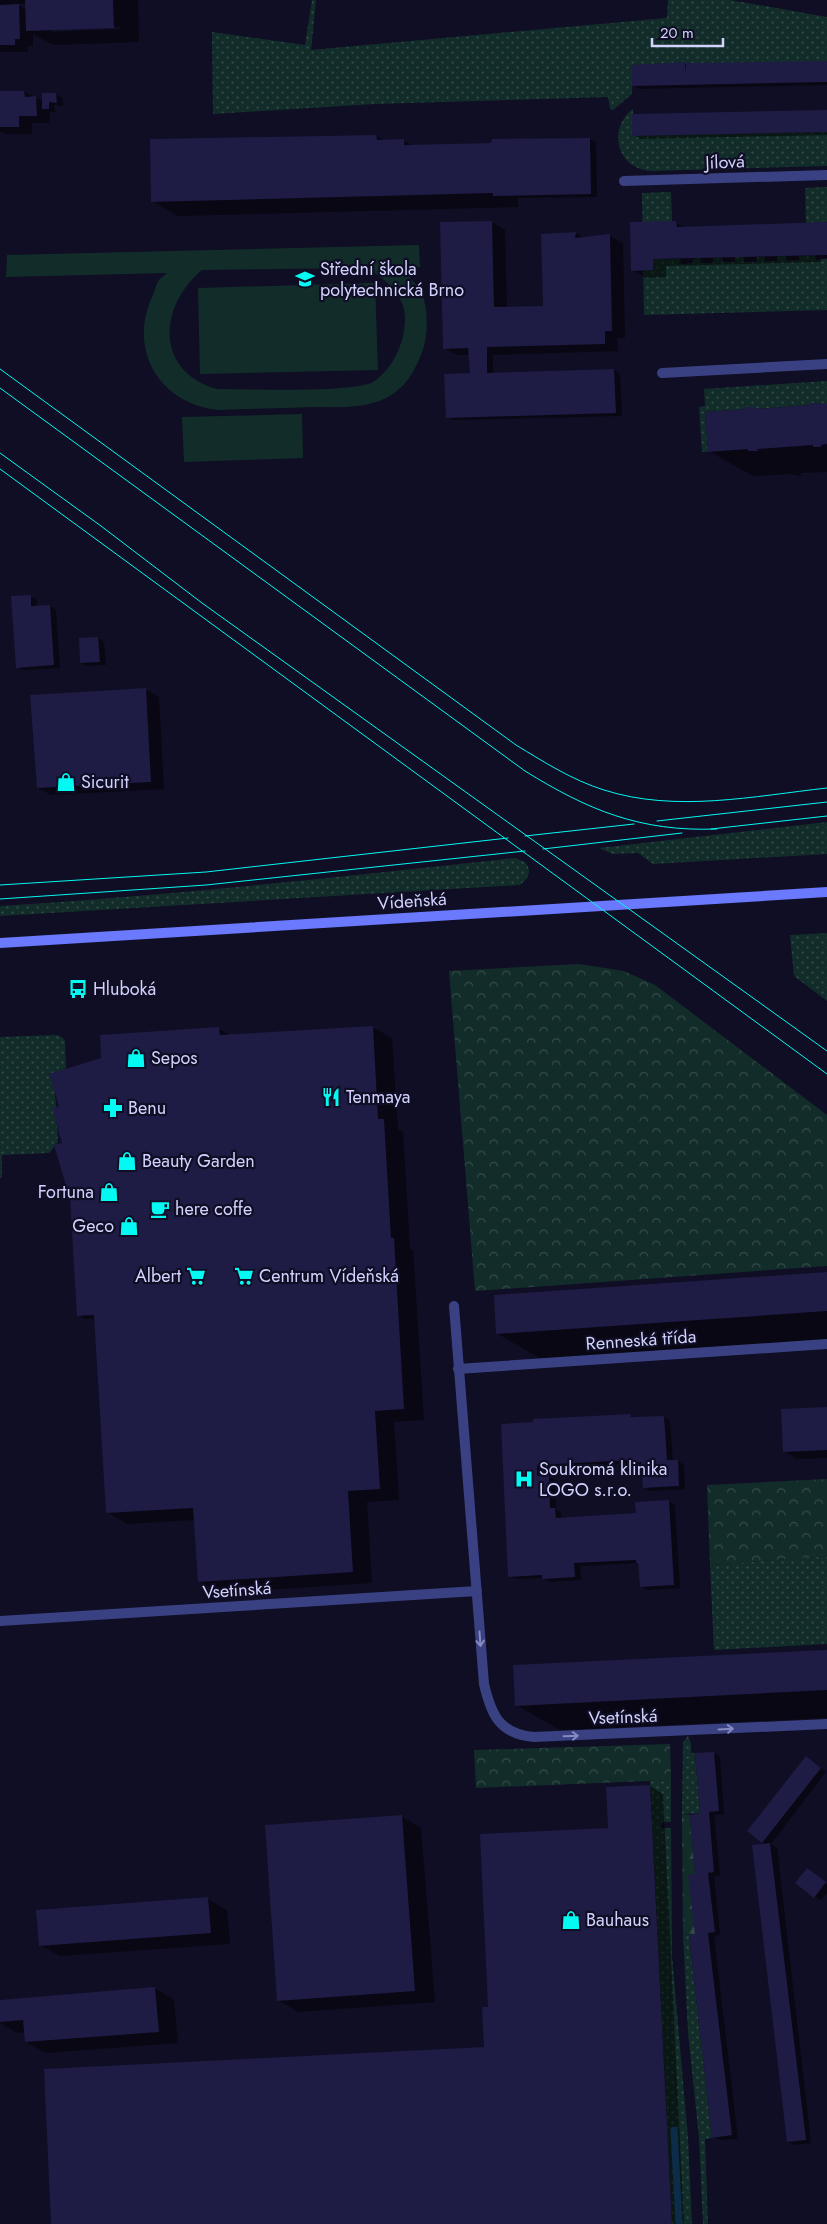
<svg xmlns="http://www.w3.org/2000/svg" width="827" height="2224" font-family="Jost,sans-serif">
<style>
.grass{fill:url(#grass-dots)}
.forest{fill:url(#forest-firs)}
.park{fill:url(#park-crowns)}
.pitch{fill:#122d29;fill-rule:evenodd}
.shadow{fill:#0007;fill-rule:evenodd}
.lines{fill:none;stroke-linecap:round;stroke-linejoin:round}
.stream{stroke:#0d2c49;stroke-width:7}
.building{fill:#1e1b44}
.minor{stroke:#3a4182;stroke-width:10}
.secondary{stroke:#6a79fd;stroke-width:10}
.tram{stroke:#03f9f2;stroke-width:1}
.oneway{stroke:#868ac0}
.labels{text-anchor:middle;stroke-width:4.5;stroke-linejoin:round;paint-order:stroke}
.street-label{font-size:18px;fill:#d2d2fe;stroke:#0f0e24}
.poi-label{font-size:18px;fill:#d2d2fe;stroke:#0f0e24;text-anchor:start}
</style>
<defs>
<pattern id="grass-dots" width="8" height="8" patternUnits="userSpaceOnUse" patternTransform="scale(1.25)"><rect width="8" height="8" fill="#122d29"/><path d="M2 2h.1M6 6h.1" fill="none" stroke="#344b49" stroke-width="1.8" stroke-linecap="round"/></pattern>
<pattern id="forest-firs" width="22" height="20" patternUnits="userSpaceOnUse" patternTransform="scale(1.25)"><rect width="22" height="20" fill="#122d29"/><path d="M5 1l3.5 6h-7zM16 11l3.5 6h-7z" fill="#344b49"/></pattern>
<pattern id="park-crowns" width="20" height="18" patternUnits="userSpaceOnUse" patternTransform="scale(1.25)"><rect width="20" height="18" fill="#122d29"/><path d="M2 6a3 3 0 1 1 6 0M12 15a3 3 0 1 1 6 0" fill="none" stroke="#344b49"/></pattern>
</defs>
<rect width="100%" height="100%" fill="#0f0e24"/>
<path class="grass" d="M 312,0 L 316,0 L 311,50 L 667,18 L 668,0 L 730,0 L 827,17 L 827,62 L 632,65 L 632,94 L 613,110 L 610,109 L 608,97 L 375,104 L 213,114 L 212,32 L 305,45 Z
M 633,109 L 632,135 L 827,132 L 827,166 L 651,171 C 615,169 608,127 633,109 Z
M 827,187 L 827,222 L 806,223 L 805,188 Z
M 671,192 L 672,222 L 652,223 L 653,259 L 680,259 L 681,264 L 693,263 L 693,259 L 700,258 L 701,263 L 713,263 L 713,258 L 722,258 L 723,262 L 735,262 L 735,257 L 744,257 L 744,262 L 756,262 L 757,257 L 765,257 L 765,261 L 777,261 L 778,256 L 786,256 L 787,261 L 799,260 L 799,256 L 815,255 L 816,260 L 827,259 L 827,310 L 644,315 L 642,193 Z
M 827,381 L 827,404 L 810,403 L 810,405 L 755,409 L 755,407 L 746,407 L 746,409 L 705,412 L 708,452 L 702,452 L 699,407 L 705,406 L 704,389 Z
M 827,822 L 827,854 L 653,864 L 638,853 L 613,854 L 599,848 Z
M 515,858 L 525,862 C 533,872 528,878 520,885 L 0,916 L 0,906 C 172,895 343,877 515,858 Z
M 827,933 L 827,1001 L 794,976 L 790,935 Z
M 57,1035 L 62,1037 L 65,1041 L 66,1067 L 55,1093 L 58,1142 L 49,1153 L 2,1155 L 2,1178 L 0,1178 L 0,1037 Z
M 827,1556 L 827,1644 L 714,1650 L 710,1565 Z
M 688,1736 L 691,1744 L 691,1753 L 695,1753 L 700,1813 L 682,1814 L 683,1742 Z
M 671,1780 L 671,1822 L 662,1822 L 661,1828 L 671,1828 L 672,1956 L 688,2138 L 692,2224 L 680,2224 L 675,2126 L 673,2126 L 677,2224 L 672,2224 L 650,1781 Z
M 683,1934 L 689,1935 L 712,2138 L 705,2139 L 708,2224 L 703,2224 L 699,2138 L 688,2032 Z"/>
<path class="forest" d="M 682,1814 L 690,1815 L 695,1874 L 695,1935 L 683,1934 Z"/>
<path class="park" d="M 579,964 L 624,971 L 655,985 L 827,1115 L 827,1266 L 475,1291 L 449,971 Z
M 827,1479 L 827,1556 L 710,1565 L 707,1485 Z
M 670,1744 L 671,1780 L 476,1788 L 474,1750 Z"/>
<path class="pitch" d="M 419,245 L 420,267 L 401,267 C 408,276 417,284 422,294 C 428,308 428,332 424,346 C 417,368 406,389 384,399 C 362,409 336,407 313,407 C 281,408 250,409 218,410 C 159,404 127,349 153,295 C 155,290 156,284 159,280 C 161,278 165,275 167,273 L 6,277 L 7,255 ZM 365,268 C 384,276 406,296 405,319 C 405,342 393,369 373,382 C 354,393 245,389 217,389 C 154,371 159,306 202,270 Z
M 375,283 L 378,370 L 200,374 L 198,288 Z
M 302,414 L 303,458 L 184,462 L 182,417 Z"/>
<path class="shadow" d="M 0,0 L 138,0 L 139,42 L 53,45 L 33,34 L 33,46 L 28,46 L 28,52 L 0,52 ZM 17,4 L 26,4 L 27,10 ZM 120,27 L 120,29 L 51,32 L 51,29 Z
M 827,62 L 827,85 L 639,89 L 633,85 L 685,64 Z
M 0,92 L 24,92 L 43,101 L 56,94 L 62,98 L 63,106 L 54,105 L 55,112 L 50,112 L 50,123 L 32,123 L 32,134 L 5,134 L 0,131 Z
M 827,112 L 827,135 L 640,139 L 633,135 Z
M 376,136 L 384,141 L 403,140 L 413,146 L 590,139 L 596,142 L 597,197 L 518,198 L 518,207 L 178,216 L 152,201 Z
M 492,222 L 505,230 L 507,308 L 545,307 L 576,233 L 584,238 L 609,235 L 623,243 L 625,338 L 617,338 L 618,351 L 493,355 L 493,374 L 614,370 L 620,374 L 622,416 L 453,420 L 447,417 L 471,374 L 470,355 L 457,355 L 444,348 Z
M 676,223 L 686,228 L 827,223 L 827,258 L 820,258 L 821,262 L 666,266 L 666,277 L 646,278 L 632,270 Z
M 827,405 L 827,472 L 801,473 L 801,476 L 790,474 L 753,476 L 709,451 L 747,410 L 755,408 L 758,410 Z
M 30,596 L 37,600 L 37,607 L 50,606 L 56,610 L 60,668 L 24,670 L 17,667 Z
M 98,638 L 104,642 L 106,665 L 87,666 L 81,663 Z
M 145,689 L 159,697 L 164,789 L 51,795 L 38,788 Z
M 372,1027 L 392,1038 L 398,1129 L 403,1132 L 410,1249 L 413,1250 L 424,1420 L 394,1422 L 399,1500 L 367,1502 L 372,1583 L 219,1593 L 199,1581 L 195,1520 L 127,1524 L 107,1512 L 95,1318 L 85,1319 L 78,1315 L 72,1198 L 64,1144 L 219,1029 L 231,1036 Z
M 827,1272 L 827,1339 L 541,1359 L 498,1334 Z
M 827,1408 L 827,1458 L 797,1459 L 784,1451 Z
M 630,1415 L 636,1418 L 664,1417 L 670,1421 L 673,1461 L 678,1461 L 684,1465 L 685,1489 L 650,1491 L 644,1487 L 643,1465 L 637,1463 L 542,1468 L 543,1477 L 549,1477 L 555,1480 L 556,1510 L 561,1512 L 561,1519 L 637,1515 L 669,1502 L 675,1505 L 680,1588 L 648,1590 L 641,1586 L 640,1563 L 580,1566 L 581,1580 L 550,1582 L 543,1578 L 516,1579 L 509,1576 L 503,1425 Z
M 827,1651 L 827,1718 L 560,1730 L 516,1705 Z
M 713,1753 L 720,1757 L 724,1814 L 714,1815 L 720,1875 L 714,1876 L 720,1935 L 714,1936 L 738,2139 L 720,2140 L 714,2137 L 697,1936 L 697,1876 L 701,1815 Z
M 812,1761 L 826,1772 L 771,1844 L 777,1847 L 811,2143 L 794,2145 L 788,2142 L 766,1844 L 749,1831 Z
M 650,1786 L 663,1794 L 684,2224 L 52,2224 L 485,2048 L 609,1829 Z
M 401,1816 L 421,1828 L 435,2002 L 298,2012 L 278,2000 Z
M 813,1873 L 827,1884 L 827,1893 L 821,1900 L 815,1897 Z
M 207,1899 L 227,1910 L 230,1944 L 60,1956 L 40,1945 Z
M 155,1988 L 174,2000 L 178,2043 L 46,2053 L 26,2042 L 25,2032 L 17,2033 L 0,2023 L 0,2001 Z"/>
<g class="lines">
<path class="stream" d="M 674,2130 L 679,2224"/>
</g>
<path class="building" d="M 25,0 L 113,0 L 114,28 L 26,31 Z
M 19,4 L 20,39 L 15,39 L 15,45 L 0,45 L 0,5 Z
M 827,61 L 827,82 L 632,86 L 631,65 L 685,62 L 686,75 L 686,63 Z
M 0,91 L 24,91 L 25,97 L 36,96 L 37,116 L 19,116 L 19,127 L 0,127 Z
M 42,93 L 56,93 L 57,103 L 49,102 L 49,109 L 42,109 Z
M 827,110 L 827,132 L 632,136 L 632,114 Z
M 376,135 L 377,140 L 404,139 L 404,145 L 491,143 L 492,139 L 590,138 L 591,194 L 493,196 L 493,193 L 151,202 L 150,139 Z
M 492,221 L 494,307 L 543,306 L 541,234 L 576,232 L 575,238 L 610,234 L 612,331 L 605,331 L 605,344 L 487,347 L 487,373 L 614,369 L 616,413 L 446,418 L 444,374 L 470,373 L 468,348 L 443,349 L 440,222 Z
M 676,221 L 677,227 L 827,222 L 827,255 L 653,259 L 653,270 L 631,271 L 630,222 Z
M 810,403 L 827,404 L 827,444 L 821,445 L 821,447 L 813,447 L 813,445 L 757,449 L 758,451 L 748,451 L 748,449 L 708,452 L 705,412 L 746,409 L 745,407 L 755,407 L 755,409 L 810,405 Z
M 31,595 L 31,606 L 50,605 L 54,665 L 16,668 L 11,596 Z
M 98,637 L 100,662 L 80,663 L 79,638 Z
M 146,688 L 151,782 L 37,788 L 30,695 Z
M 373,1026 L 378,1119 L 384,1119 L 391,1238 L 394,1238 L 404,1409 L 375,1411 L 380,1489 L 348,1491 L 353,1572 L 198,1582 L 193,1508 L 106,1513 L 94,1315 L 77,1316 L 70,1199 L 54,1145 L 62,1143 L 52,1108 L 59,1106 L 49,1074 L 101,1058 L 100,1035 L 219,1027 L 220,1035 Z
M 827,1272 L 827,1311 L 496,1334 L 494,1295 Z
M 827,1407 L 827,1450 L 783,1452 L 781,1409 Z
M 631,1414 L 631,1417 L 664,1416 L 667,1460 L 678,1460 L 679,1486 L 643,1488 L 641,1462 L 633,1462 L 633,1460 L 537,1465 L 537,1476 L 549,1475 L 550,1508 L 555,1508 L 556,1518 L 636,1513 L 635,1502 L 669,1500 L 674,1585 L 640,1587 L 638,1563 L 636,1563 L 636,1560 L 574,1563 L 575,1577 L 542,1579 L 542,1575 L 508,1577 L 501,1424 L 533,1422 L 533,1419 Z
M 827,1650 L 827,1690 L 515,1706 L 513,1665 Z
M 714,1752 L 719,1811 L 709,1812 L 714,1872 L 708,1873 L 715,1932 L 708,1933 L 732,2135 L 712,2138 L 689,1935 L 695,1935 L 688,1875 L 695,1874 L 690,1815 L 700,1813 L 695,1753 Z
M 806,1756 L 821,1768 L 762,1843 L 747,1831 Z
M 650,1785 L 672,2224 L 51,2224 L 44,2069 L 484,2047 L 482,2007 L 488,2007 L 480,1834 L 608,1828 L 606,1787 Z
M 402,1815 L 415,1991 L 277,2001 L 265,1825 Z
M 770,1843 L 806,2140 L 787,2142 L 752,1845 Z
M 807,1868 L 826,1882 L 814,1898 L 795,1883 Z
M 208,1897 L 211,1933 L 39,1946 L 36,1910 Z
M 155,1987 L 159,2032 L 25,2042 L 23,2020 L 0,2022 L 0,2000 Z"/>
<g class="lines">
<path class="minor" d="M 624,181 L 827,175
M 662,373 L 827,364
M 454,1306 L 484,1684 C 491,1714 499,1734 534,1737 L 827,1724
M 458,1369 L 827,1344
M 0,1621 L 477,1591"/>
<path class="secondary" d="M 0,943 L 827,892"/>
<path class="tram" d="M 0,369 L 516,745 C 544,762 572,780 604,790 C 676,813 754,796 827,788
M 0,388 L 525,771 C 588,810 640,832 717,829
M 0,453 L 101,526 L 202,603 L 827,1051
M 0,469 L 827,1074
M 657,821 L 827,802
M 711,829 L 827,816
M 525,836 L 634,824
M 543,849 L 682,833
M 0,885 L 206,872 L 508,838
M 0,899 L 206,885 L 525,851"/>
</g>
<defs><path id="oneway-shaft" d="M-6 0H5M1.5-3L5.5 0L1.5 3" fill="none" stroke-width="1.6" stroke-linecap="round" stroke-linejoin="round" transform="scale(1.25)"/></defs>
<g class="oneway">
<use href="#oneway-shaft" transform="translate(480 1639) rotate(86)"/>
<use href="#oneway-shaft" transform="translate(726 1729) rotate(-3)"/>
<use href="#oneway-shaft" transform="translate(571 1736) rotate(-2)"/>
</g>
<defs>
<g id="school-bare" transform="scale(1.5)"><path d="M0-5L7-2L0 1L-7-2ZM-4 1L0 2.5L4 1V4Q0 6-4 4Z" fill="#03f9f2" stroke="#0f0e24" stroke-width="2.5" paint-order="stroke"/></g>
<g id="shop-bare" transform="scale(1.5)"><path d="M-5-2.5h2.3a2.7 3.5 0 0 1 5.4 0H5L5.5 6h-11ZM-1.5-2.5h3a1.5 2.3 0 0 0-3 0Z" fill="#03f9f2" stroke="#0f0e24" stroke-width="2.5" paint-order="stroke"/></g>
<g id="bus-bare" transform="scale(1.5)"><path d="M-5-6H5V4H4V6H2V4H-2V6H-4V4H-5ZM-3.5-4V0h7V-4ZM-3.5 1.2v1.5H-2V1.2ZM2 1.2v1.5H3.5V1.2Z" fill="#03f9f2" stroke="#0f0e24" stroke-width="2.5" paint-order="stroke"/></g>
<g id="restaurant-bare" transform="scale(1.5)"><path d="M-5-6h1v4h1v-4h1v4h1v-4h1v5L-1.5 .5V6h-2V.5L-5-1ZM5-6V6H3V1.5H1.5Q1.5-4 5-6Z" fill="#03f9f2" stroke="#0f0e24" stroke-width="2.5" paint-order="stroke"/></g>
<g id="pharmacy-bare" transform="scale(1.5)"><path d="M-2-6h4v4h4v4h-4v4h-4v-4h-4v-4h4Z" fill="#03f9f2" stroke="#0f0e24" stroke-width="2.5" paint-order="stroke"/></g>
<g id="cafe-bare" transform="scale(1.5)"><path d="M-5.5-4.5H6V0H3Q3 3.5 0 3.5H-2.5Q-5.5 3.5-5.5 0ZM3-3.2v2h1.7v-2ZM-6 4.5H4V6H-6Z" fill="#03f9f2" stroke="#0f0e24" stroke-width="2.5" paint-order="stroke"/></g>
<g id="supermarket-bare" transform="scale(1.5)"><path d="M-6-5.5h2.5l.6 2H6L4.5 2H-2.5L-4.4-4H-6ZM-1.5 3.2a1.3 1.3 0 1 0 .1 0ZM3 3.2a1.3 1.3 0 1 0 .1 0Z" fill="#03f9f2" stroke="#0f0e24" stroke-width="2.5" paint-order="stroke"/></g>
<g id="hospital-bare" transform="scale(1.5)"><path d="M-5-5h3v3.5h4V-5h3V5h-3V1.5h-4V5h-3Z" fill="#03f9f2" stroke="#0f0e24" stroke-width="2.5" paint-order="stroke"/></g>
</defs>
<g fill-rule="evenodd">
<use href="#school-bare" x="305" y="279"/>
<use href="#shop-bare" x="66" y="782"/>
<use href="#bus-bare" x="78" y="989"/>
<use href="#shop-bare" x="136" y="1058"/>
<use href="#restaurant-bare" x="331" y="1097"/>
<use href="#pharmacy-bare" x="113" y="1108"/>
<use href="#shop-bare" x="127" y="1161"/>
<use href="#shop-bare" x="109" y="1192"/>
<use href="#cafe-bare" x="160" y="1209"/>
<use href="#shop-bare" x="129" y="1226"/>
<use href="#supermarket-bare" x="196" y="1276"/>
<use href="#supermarket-bare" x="244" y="1276"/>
<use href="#hospital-bare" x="524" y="1479"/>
<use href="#shop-bare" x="571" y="1920"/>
</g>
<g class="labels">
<g class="street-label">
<text transform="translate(725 162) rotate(-2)" y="6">Jílová</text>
<text transform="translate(412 901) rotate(-4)" y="6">Vídeňská</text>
<text transform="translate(641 1340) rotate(-4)" y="6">Renneská třída</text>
<text transform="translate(237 1590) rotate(-4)" y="6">Vsetínská</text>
<text transform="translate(623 1717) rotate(-2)" y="6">Vsetínská</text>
</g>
<g class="poi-label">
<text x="320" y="275">Střední škola<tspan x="320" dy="21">polytechnická Brno</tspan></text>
<text x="81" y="788">Sicurit</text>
<text x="93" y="995">Hluboká</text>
<text x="151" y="1064">Sepos</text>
<text x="346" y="1103">Tenmaya</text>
<text x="128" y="1114">Benu</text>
<text x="142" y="1167">Beauty Garden</text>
<text x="94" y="1198" text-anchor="end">Fortuna</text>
<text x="175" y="1215">here coffe</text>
<text x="114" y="1232" text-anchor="end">Geco</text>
<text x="181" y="1282" text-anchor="end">Albert</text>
<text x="259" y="1282">Centrum Vídeňská</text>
<text x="539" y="1475">Soukromá klinika<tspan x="539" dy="21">LOGO s.r.o.</tspan></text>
<text x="586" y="1926">Bauhaus</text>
</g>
</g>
<path d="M652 38v8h71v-8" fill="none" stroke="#d2d2fe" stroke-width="2.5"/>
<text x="660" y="38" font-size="15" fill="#d2d2fe" stroke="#0f0e24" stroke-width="4" paint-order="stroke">20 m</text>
</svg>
